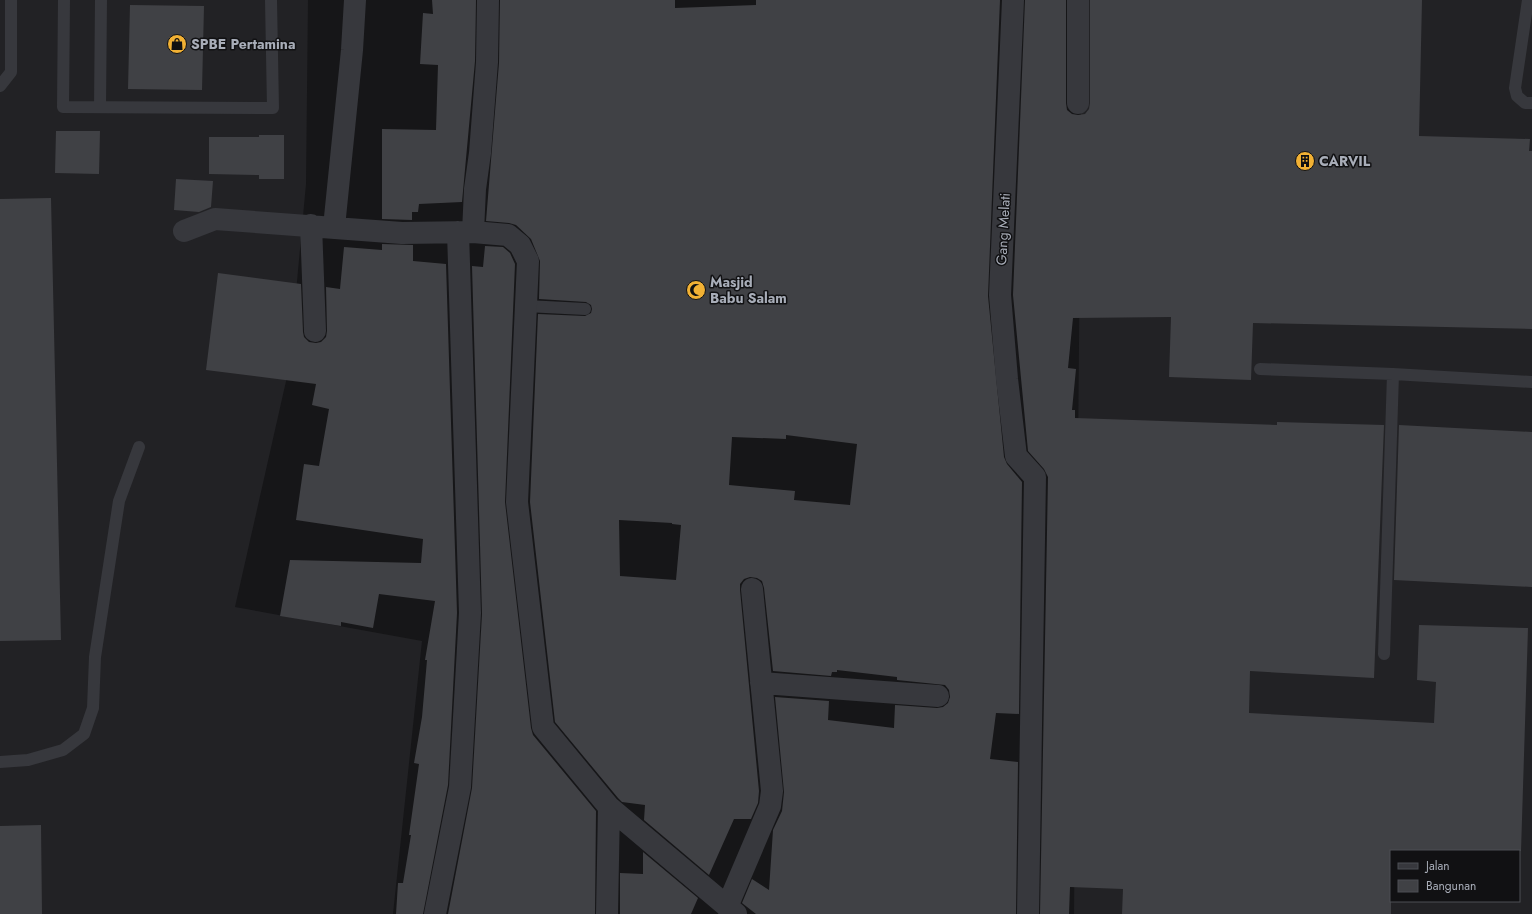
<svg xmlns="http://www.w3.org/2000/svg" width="1532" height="914" font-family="Jost,sans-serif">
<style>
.built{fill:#222225;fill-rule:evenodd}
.building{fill:#404145;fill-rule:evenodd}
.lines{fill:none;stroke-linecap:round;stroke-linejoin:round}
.lane{stroke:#37383d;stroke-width:12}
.street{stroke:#37383d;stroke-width:22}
.labels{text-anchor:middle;stroke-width:3;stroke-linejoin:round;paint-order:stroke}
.poi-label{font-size:14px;font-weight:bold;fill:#a8adb8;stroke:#111113;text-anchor:start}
.street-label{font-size:14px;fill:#a8adb8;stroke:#111113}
</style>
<rect width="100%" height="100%" fill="#161618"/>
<path class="built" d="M 0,0 L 308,0 L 306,184 L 289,368 L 235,607 L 422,641 L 393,914 L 0,914 Z
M 1082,0 L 1532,0 L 1532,914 L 1074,914 ZM 1391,851 L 1519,851 L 1519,901 L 1391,901 Z"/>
<path class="building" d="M 432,0 L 476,0 L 475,61 L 462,202 L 419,204 L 418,212 L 412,212 L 412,220 L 382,219 L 382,129 L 436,130 L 438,65 L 420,64 L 423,13 L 433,14 Z
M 500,0 L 675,0 L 675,8 L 756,5 L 756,0 L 1000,0 L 988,296 L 1004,457 L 1007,464 L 1022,482 L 1019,714 L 996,713 L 990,759 L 1018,762 L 1016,914 L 756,914 L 742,903 L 752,879 L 769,890 L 773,830 L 782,811 L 784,792 L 775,697 L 829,701 L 828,720 L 894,728 L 895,705 L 937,708 L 943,707 L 948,703 L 950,697 L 949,690 L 945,685 L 897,680 L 897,677 L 837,670 L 837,672 L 832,672 L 831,676 L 773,671 L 764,588 L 762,581 L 757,578 L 750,577 L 744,579 L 740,584 L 740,590 L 759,791 L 758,803 L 751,819 L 734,819 L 709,875 L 644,820 L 645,805 L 622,802 L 618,798 L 555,722 L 530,502 L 538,314 L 585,316 L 591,313 L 592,309 L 591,305 L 586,302 L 539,299 L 540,261 L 531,239 L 516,225 L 509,223 L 486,221 L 499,63 ZM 786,435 L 857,444 L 850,505 L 794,500 L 795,491 L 729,485 L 732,437 L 786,439 ZM 619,520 L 672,523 L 672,524 L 681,525 L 676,580 L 620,576 Z
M 1025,0 L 1066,0 L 1066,103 L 1067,110 L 1072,114 L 1078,115 L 1085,114 L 1089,109 L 1090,103 L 1090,0 L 1422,0 L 1419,136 L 1530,139 L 1529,151 L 1532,151 L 1532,329 L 1253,323 L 1251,380 L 1169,377 L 1171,317 L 1073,318 L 1068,368 L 1076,369 L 1072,410 L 1075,410 L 1075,418 L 1277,425 L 1277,422 L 1384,425 L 1374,678 L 1250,671 L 1249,713 L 1434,723 L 1436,682 L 1417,680 L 1419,625 L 1528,628 L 1521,851 L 1391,851 L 1391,914 L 1122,914 L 1123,889 L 1070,887 L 1069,914 L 1040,914 L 1048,477 L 1044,469 L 1028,451 L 1013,295 Z
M 130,5 L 204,6 L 202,90 L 128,89 Z
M 56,131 L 100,131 L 99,174 L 55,173 Z
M 259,135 L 284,135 L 284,179 L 259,179 L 259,175 L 209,174 L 209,137 L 259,137 Z
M 176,179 L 213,181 L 211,207 L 199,212 L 174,210 Z
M 51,198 L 61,640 L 0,641 L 0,199 Z
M 382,244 L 413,245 L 413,261 L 446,264 L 457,613 L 448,785 L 423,914 L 396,914 L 398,883 L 403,883 L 411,835 L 409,835 L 419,764 L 414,763 L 422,717 L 427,660 L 425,660 L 435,601 L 379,594 L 373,628 L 341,622 L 341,626 L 280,616 L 290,560 L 421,563 L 423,539 L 296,520 L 304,464 L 319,466 L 329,409 L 312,405 L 316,384 L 206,370 L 218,273 L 301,284 L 303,332 L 304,337 L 309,342 L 316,343 L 321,342 L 326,337 L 327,331 L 326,287 L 340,289 L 344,247 L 382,250 Z
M 485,246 L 503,247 L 510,253 L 515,264 L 505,502 L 531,728 L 533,735 L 596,811 L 595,914 L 448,914 L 472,788 L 482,614 L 472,266 L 483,267 Z
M 1399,425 L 1532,432 L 1532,587 L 1394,580 Z
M 41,825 L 42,914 L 0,914 L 0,826 Z
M 643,852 L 698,898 L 691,914 L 620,914 L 620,873 L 643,874 Z"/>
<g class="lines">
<path class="lane" d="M 64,0 L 63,107 L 273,108 L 271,0
M 1528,0 L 1515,88 L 1517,96 L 1525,103 L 1532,103
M 0,86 L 11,72 L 11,0
M 100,107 L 101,0
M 526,306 L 585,309
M 1260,369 L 1393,374 L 1532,382
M 1384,654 L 1393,374
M 0,762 L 28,760 L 63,750 L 84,734 L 93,708 L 95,657 L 119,501 L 139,447"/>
<path class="street" d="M 1013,0 L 1000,295 L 1007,379 L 1016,456 L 1035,477 L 1028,914
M 1078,103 L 1078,0
M 311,225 L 315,331
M 334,227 L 352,50 L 355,0
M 184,231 L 215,219 L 402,233 L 473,232 L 508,235 L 520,245 L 528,261 L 517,502 L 543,727 L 609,807 L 736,914
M 473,232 L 475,189 L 480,153 L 487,62 L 488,0
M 761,683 L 938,696
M 727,907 L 770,806 L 772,791 L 752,589
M 435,914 L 460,787 L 470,613 L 458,232
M 607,914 L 609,807"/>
</g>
<defs>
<g id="shop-disc" transform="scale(1)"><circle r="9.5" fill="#f2b134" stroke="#111113"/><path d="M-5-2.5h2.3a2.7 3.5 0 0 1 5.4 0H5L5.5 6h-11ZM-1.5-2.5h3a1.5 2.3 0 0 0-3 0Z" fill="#111"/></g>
<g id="building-disc" transform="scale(1)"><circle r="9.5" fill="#f2b134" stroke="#111113"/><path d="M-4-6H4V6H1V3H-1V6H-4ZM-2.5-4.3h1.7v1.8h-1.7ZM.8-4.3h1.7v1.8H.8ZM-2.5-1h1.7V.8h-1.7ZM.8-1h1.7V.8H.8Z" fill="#111"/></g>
<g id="mosque-disc" transform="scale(1)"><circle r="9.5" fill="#f2b134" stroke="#111113"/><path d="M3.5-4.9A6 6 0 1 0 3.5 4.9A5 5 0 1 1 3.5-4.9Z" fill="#111"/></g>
</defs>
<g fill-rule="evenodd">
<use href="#shop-disc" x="177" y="44"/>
<use href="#building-disc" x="1305" y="161"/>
<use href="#mosque-disc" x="696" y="290"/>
</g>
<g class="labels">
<g class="poi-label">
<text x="191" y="49">SPBE Pertamina</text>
<text x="1319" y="166">CARVIL</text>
<text x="710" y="287">Masjid<tspan x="710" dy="16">Babu Salam</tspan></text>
</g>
<g class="street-label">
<text transform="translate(1003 229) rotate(-87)" y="5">Gang Melati</text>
</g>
</g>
<rect x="1390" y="850" width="130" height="52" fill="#111113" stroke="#4d4f55"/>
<rect x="1398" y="863" width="20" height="6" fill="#37383d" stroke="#4d4f55"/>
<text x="1426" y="870" font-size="12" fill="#a8adb8">Jalan</text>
<rect x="1398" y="880" width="20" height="12" fill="#404145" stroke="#4d4f55"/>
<text x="1426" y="890" font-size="12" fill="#a8adb8">Bangunan</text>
</svg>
